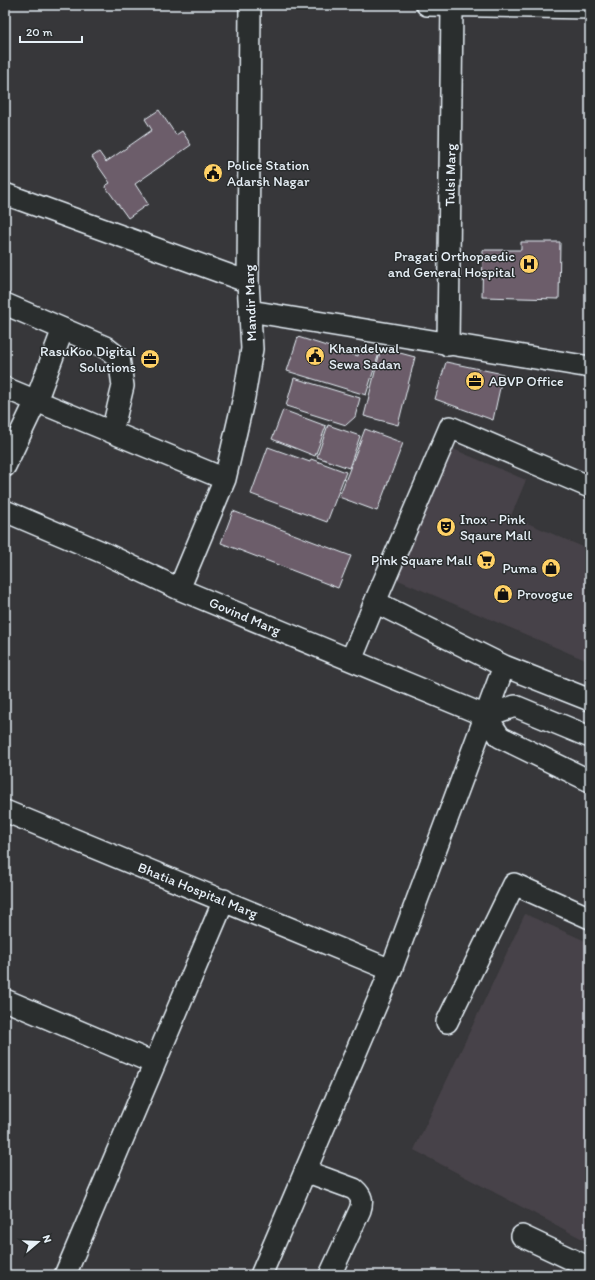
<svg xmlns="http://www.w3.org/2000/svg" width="595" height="1280" font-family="Itim,sans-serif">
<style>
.built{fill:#474248}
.building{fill:#6c5d6a;stroke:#e8f1f8}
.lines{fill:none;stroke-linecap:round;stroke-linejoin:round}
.minor-casing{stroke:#e8f1f8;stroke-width:24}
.minor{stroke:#2a2d2e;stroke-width:21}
.labels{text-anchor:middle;stroke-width:3;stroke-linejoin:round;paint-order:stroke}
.poi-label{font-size:14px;fill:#e8f1f8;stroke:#2a2d2e;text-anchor:start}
.street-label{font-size:14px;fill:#e8f1f8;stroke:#2a2d2e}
</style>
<rect width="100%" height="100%" fill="#37373a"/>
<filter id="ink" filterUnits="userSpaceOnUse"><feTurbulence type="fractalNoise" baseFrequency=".025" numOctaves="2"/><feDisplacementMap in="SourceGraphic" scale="8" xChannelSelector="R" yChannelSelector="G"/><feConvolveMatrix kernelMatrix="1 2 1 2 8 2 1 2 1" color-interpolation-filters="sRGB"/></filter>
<g filter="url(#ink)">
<path class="built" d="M 432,440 L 526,480 L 511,516 L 590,550 L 590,662 L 377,571 Z
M 525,914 L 590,943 L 590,1243 L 414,1150 Z"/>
<path class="building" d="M 159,110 L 176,135 L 182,131 L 191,145 L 135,184 L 148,204 L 128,218 L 105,186 L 110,183 L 92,157 L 99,152 L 106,162 L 152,130 L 145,119 Z
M 521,242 L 560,242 L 559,299 L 482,297 L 483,250 L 521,250 Z
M 298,337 L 358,356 L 360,348 L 379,353 L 366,395 L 287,371 Z
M 381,348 L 415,357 L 398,425 L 364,416 Z
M 446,362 L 503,374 L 493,420 L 435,399 Z
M 294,378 L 360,398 L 355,417 L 346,425 L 286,406 Z
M 283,410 L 326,426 L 315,456 L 272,439 Z
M 328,425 L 360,436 L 349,468 L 317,457 Z
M 365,429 L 403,443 L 377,511 L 339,497 Z
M 268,447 L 310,462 L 311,459 L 346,472 L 327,522 L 251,494 Z
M 233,511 L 351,556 L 338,588 L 221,543 Z"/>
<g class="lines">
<g class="minor-casing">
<path id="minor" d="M 427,5 L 590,8
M 5,194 L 248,282
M 5,304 L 105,347 L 119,358 L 123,386 L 112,432
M 250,311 L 590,367
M 448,345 L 452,6
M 5,388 L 225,479
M 5,466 L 36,401 L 63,329
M 5,511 L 104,553 L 179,589 L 486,716 L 500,737 L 590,781
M 179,589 L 225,479 L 244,397 L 252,349 L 248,282 L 250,5
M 351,660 L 375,602
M 504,666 L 375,602 L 450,427 L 590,487
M 486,716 L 515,706 L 590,737
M 5,811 L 391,970
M 5,1000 L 154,1063
M 447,1022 L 514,884 L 590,918
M 305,1171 L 354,1189 C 362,1196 363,1201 360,1210 L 330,1275
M 522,1236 L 590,1268
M 65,1275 L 224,900
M 261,1275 L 391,970 L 504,666 L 590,700"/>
</g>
<use href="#minor" class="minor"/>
</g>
</g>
<defs>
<g id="civic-disc" transform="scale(1)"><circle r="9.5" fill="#ffd166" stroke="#2a2d2e"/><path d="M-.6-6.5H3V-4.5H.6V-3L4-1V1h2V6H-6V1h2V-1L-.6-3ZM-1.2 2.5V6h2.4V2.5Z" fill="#111"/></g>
<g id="hospital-disc" transform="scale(1)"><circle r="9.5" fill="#ffd166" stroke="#2a2d2e"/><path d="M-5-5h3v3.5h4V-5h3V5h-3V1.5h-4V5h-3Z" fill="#111"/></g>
<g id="office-disc" transform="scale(1)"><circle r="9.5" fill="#ffd166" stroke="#2a2d2e"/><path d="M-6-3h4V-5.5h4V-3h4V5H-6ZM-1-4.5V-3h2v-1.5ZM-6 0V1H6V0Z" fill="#111"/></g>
<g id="theatre-disc" transform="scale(1)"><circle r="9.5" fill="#ffd166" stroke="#2a2d2e"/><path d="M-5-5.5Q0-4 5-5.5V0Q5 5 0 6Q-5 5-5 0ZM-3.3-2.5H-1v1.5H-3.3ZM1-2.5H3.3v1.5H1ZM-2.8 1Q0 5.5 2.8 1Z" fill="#111"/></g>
<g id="supermarket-disc" transform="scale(1)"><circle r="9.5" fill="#ffd166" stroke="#2a2d2e"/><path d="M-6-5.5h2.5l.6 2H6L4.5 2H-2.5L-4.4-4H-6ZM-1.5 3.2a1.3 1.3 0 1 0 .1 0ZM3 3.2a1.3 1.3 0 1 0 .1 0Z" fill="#111"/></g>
<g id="shop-disc" transform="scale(1)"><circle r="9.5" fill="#ffd166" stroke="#2a2d2e"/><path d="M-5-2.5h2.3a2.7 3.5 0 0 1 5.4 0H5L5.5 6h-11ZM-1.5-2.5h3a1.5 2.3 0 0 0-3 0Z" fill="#111"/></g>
</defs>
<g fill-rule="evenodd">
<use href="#civic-disc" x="213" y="173"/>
<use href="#hospital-disc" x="529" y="264"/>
<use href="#civic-disc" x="315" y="356"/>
<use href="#office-disc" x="150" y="359"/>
<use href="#office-disc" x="475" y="381"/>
<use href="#theatre-disc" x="446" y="527"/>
<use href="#supermarket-disc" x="486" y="560"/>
<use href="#shop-disc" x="551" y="568"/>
<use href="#shop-disc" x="503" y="594"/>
</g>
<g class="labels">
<g class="poi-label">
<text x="227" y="170">Police Station<tspan x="227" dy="16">Adarsh Nagar</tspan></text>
<text x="515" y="261" text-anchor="end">Pragati Orthopaedic<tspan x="515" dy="16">and General Hospital</tspan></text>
<text x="329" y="353">Khandelwal<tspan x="329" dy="16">Sewa Sadan</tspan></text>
<text x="136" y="356" text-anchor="end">RasuKoo Digital<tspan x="136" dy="16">Solutions</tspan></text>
<text x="489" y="386">ABVP Office</text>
<text x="460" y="524">Inox - Pink<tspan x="460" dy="16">Sqaure Mall</tspan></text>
<text x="472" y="565" text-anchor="end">Pink Square Mall</text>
<text x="537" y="573" text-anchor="end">Puma</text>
<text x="517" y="599">Provogue</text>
</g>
<g class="street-label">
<text transform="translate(450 175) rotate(-89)" y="5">Tulsi Marg</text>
<text transform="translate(250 303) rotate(-92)" y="5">Mandir Marg</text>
<text transform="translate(245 616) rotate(23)" y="5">Govind Marg</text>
<text transform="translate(198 890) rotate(22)" y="5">Bhatia Hospital Marg</text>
</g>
</g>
<rect width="595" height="1280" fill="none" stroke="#2a2d2e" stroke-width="20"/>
<rect x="10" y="10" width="575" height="1260" fill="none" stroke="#e8f1f8" stroke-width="1.5" filter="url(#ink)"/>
<g transform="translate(38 1242) rotate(71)" stroke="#2a2d2e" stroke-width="3" paint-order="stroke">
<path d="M0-3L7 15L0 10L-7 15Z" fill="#e8f1f8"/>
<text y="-6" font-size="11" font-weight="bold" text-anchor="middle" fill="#e8f1f8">N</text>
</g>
<path d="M20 36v6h62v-6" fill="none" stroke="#e8f1f8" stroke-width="2"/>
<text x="26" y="36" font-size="12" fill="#e8f1f8" stroke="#2a2d2e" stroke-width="3" paint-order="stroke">20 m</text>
</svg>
